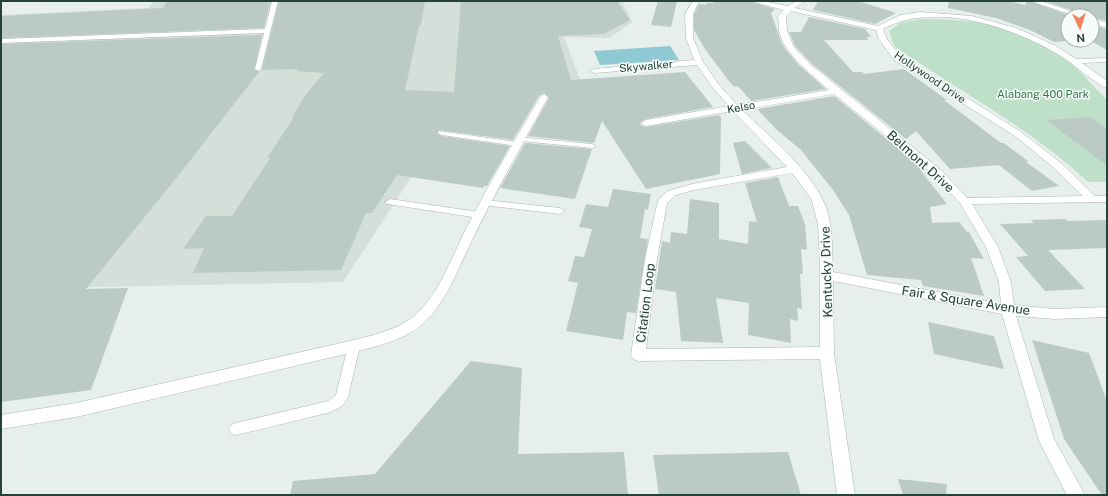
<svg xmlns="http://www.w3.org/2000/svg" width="1108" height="496" font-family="'Public Sans',sans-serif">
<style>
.built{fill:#d4dfda}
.green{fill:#bfe0c8}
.water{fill:#8ec9d4}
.building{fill:#bbcac4}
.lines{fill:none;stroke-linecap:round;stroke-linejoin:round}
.lane-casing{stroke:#a8b8b2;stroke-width:1}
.street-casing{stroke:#a8b8b2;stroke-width:1}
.lane{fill:#fff;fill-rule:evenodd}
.street{fill:#fff;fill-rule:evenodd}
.labels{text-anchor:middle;stroke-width:3;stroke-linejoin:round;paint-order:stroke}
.far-street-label{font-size:11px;fill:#24423a;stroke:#f7fbf9}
.far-park-label{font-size:11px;fill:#2d7a4b;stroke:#f7fbf9}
.street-label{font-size:13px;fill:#24423a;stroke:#f7fbf9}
</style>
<rect width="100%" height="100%" fill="#e6efeb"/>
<path class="built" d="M 155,1 L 622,1 L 632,22 L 610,38 L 564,37 L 588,100 L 470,87 L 343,282 L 1,289 L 167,89 L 250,84 L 257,74 L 1,88 L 1,15 L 148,8 Z"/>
<path class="green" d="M 921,19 C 970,19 1004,23 1047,48 C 1057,54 1067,59 1075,67 C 1086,77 1096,89 1107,100 L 1107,182 L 1088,182 C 1030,128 959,91 894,46 L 889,31 L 900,23 Z"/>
<path class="water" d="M 670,46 L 679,60 L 600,65 L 594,51 Z"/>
<path class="building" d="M 167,1 L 270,1 L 264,28 L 1,38 L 1,16 L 163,8 Z
M 279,1 L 425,1 L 421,25 L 419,25 L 405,90 L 454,92 L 461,1 L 617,1 L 630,20 L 604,34 L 558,36 L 571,80 L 685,72 L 713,107 L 646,119 L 640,123 L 642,126 L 646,127 L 719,115 L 721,117 L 720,174 L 646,189 L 602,121 L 594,143 L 528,136 L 549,98 L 544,92 L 539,96 L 513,140 L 438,130 L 437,133 L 442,136 L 510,146 L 487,186 L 484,186 L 483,188 L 397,175 L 372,213 L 366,213 L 341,270 L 193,273 L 204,248 L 183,249 L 206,216 L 232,216 L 270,158 L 267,158 L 294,117 L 292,117 L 306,94 L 324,73 L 297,71 L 298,69 L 262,70 Z
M 658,1 L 677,1 L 671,27 L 651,25 Z
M 714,1 L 749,1 L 775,9 L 771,13 L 781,41 L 786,50 L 799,65 L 826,89 L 751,101 L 738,86 L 734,87 L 728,80 L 705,49 L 694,30 L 694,14 L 699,4 L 706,5 L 707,3 L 713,3 Z
M 818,1 L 858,1 L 896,13 L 875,24 L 813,10 Z
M 949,1 L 1007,1 L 1026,5 L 1026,1 L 1029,1 L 1071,16 L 1068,16 L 1068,40 L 1077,40 L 1054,42 L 1030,30 L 996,18 L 948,8 Z
M 1045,1 L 1107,1 L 1107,21 L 1088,16 Z
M 809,17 L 865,29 L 871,37 L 866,37 L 869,40 L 824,40 L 853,72 L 862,72 L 864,74 L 904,69 L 947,100 L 944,100 L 1001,143 L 1004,143 L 1029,162 L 1026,162 L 1059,186 L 1032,191 L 999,165 L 950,169 L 916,131 L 906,139 L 812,64 L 795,46 L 789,32 L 801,32 Z
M 1092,25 L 1107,29 L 1107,50 L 1089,40 L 1092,40 Z
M 262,35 L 254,69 L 259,72 L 178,176 L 86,289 L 128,288 L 91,390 L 1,402 L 1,44 Z
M 834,96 L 916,163 L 922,171 L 921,171 L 947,204 L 930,207 L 932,223 L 959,222 L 967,232 L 969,232 L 984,259 L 971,258 L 984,296 L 923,286 L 921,280 L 867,275 L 849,215 L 833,190 L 801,150 L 778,131 L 757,109 Z
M 1091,117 L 1107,129 L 1107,166 L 1046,120 Z
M 745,141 L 772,168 L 742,174 L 733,143 Z
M 525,143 L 592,149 L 575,199 L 500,188 Z
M 778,177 L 789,206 L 798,206 L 805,224 L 807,250 L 801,249 L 803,274 L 800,274 L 802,309 L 797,308 L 798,321 L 790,319 L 791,343 L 748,335 L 749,303 L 716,298 L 723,343 L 681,341 L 676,292 L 655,289 L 662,241 L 670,243 L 671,232 L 687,234 L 690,199 L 719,203 L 719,239 L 748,244 L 749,221 L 757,222 L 745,183 Z
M 613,189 L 651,194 L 648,210 L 645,209 L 640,238 L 648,239 L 636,313 L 627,312 L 623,340 L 566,331 L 578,283 L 568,281 L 575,256 L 584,257 L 592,229 L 579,227 L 586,204 L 608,207 Z
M 1065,219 L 1067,221 L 1107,220 L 1107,248 L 1048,250 L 1085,289 L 1045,291 L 1016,257 L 1028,256 L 1000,224 L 1034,223 L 1031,220 Z
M 928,322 L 994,336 L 1004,369 L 934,354 Z
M 1032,340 L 1089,353 L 1107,401 L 1107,495 L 1102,495 L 1064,439 Z
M 471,361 L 522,368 L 518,454 L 624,452 L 628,495 L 290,495 L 293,481 L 375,474 Z
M 788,452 L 801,495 L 659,495 L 653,455 Z
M 898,479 L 947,484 L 946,495 L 903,495 Z"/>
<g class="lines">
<g class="lane-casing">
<path id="lane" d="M 272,1 L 278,1 L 261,69 L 258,71 L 255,69 L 264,33 L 1,43 L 1,39 L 265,29 Z
M 439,131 L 517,142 L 521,144 L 517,146 L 442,135 L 438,133 Z
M 518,137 L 592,144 L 596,146 L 592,148 L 521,141 L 517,139 Z
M 390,199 L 479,212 L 484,215 L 479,218 L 387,204 L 385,202 Z
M 485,200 L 560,208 L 565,211 L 560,214 L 482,205 L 480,203 Z
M 354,341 L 358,343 L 360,346 L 348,397 L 342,406 L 331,412 L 236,435 L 231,433 L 229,429 L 231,425 L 236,423 L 328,401 L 336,395 L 348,346 L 350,343 Z"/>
</g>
<g class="street-casing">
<path id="street" d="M 693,1 L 699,1 L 693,14 L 693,38 L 703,62 L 719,85 L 737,105 L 829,90 C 811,73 786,57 779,31 C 778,27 779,21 778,16 L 784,10 L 750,1 L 763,1 L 788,6 L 797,1 L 805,1 L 795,8 L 878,26 L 901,15 L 920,12 L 972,16 L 1016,28 L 1054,45 L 1076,59 L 1107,58 L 1107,62 L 1082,63 L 1107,81 L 1107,88 C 1097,85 1075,65 1064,58 C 1017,28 936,0 883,29 L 887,39 L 900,56 L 1021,132 L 1061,163 L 1095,196 L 1107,196 L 1107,202 L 972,204 L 998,247 L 1011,282 L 1014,305 L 1055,309 L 1107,307 L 1107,317 L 1055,319 L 1016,316 L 1054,439 L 1085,495 L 1067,495 L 1039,441 L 1002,314 L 833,281 L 834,354 L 855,495 L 837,495 L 820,359 L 638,361 L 633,359 L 631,355 L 645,259 L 658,200 L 668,191 L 692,184 L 787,167 L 733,111 L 646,126 L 643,125 L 641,123 L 646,120 L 729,106 L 713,88 L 697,65 L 594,73 L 590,71 L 594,69 L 694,60 L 686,38 L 685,14 ZM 791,11 L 876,30 L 879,39 L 894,60 L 1015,136 L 1053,167 L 1083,196 L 967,198 L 941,170 L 811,65 L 794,47 L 787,31 L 786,16 ZM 834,94 L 933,174 L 960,203 L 986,247 L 999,282 L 1001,304 L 833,272 C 832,252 833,230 827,210 C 815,174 769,136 742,110 ZM 792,173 L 811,198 L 818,224 L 820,264 L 820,347 L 646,349 L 657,259 L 667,203 L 676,195 L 694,190 Z
M 1030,1 L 1040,1 L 1087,16 L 1076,16 Z
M 1092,18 L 1107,23 L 1107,28 L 1092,23 Z
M 544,94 L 548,97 C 523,143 497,189 474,236 C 459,266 448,300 424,323 C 405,340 378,346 354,352 L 76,417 L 1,429 L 1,415 L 76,403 L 354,340 C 374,335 396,330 413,317 C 441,294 453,252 470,221 C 492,179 516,138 540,97 Z"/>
</g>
<use href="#lane" class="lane"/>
<use href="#street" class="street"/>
</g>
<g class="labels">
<g class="far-street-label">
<text transform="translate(646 66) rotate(-5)" y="4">Skywalker</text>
<text transform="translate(930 77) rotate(34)" y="4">Hollywood Drive</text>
<text transform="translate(741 107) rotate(-10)" y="4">Kelso</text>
</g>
<g class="far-park-label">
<text x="1043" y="98">Alabang 400 Park</text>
</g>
<g class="street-label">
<text transform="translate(921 161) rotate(42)" y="5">Belmont Drive</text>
<text transform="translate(826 272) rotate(-92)" y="5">Kentucky Drive</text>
<text transform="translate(966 300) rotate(9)" y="5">Fair &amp; Square Avenue</text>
<text transform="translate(645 303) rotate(-83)" y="5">Citation Loop</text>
</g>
</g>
<rect width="1108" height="496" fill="none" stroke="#24423a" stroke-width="4"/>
<g transform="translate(1080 28) rotate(176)"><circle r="19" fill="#f7fbf9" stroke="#a3b1ad"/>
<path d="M0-3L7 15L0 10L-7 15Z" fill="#f4845f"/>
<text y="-6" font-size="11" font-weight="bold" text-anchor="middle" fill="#24423a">N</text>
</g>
</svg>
